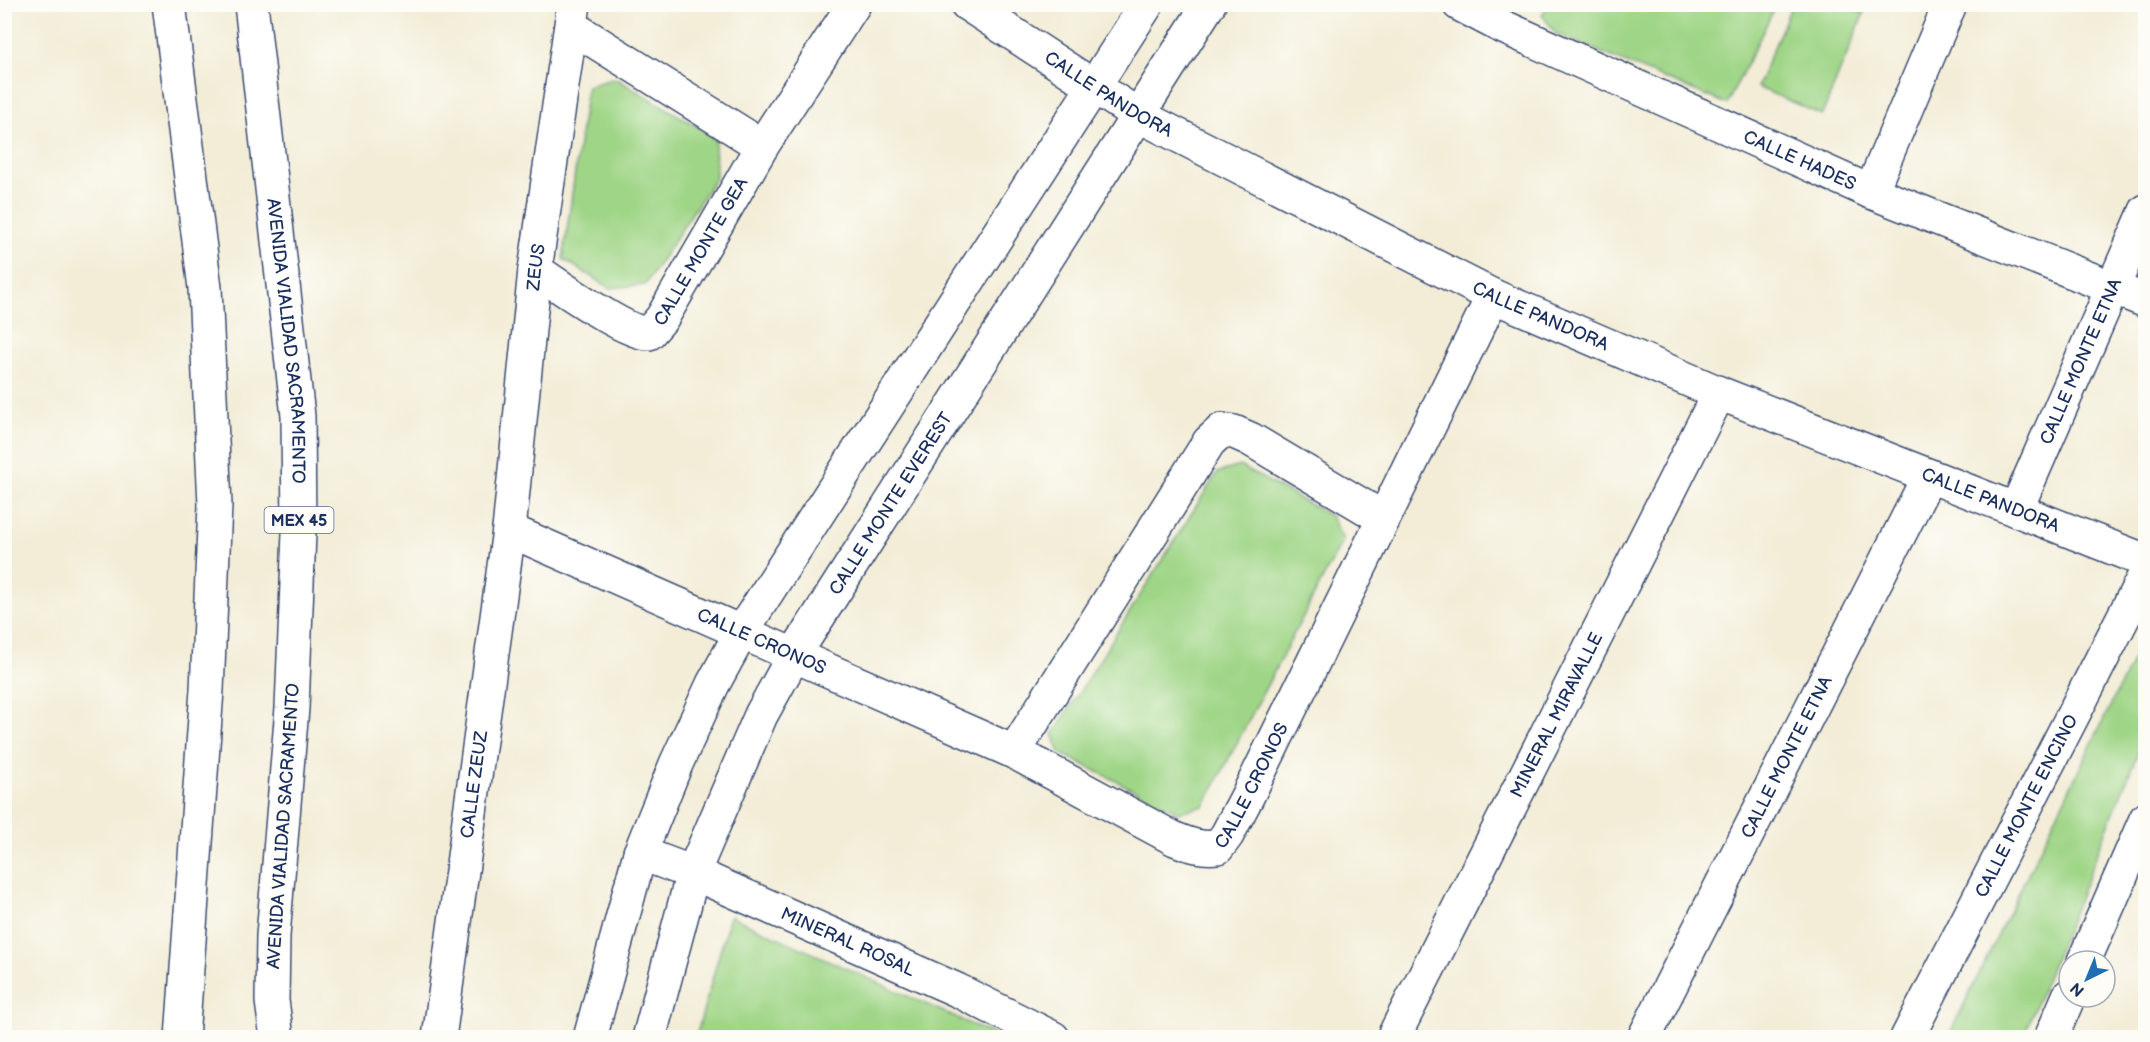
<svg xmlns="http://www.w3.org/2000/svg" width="2150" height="1042" font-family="'Balsamiq Sans',sans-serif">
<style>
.green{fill:#9fd586;stroke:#5d8272;stroke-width:1.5}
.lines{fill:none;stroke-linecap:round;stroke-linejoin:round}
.minor-casing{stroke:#3b4c70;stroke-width:36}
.tertiary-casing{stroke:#3b4c70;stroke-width:36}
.trunk-casing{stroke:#3b4c70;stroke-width:36}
.minor{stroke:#fff;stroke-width:33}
.tertiary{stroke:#fff;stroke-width:33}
.trunk{stroke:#fff;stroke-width:33}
.labels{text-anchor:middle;stroke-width:4.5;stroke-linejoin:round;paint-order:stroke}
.shield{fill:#fdfcf7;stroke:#5f6c8c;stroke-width:1.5}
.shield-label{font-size:16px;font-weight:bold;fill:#1b2f5e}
.street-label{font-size:18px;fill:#1b2f5e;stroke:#fdfcf7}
</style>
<rect width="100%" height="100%" fill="#fdfcf7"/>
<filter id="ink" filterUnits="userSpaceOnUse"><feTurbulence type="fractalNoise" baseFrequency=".0167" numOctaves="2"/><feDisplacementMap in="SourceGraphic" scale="12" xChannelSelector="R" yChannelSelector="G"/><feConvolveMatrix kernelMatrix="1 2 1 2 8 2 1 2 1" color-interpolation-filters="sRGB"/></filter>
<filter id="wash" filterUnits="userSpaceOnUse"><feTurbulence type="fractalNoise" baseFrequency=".008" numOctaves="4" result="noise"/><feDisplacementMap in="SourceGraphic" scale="24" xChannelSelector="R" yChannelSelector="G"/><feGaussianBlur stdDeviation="1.35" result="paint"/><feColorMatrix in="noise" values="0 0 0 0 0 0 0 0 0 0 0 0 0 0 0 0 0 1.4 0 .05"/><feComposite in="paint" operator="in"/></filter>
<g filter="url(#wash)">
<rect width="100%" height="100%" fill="#f3edd7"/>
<path class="green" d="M 1548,4 L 1776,5 L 1727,104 L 1556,34 L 1542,15 Z
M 1792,5 L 1844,5 L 1864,13 L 1822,115 L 1757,87 Z
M 615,78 L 715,137 L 716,177 L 645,285 L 610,288 L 563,259 L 587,86 Z
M 1240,466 L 1331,516 L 1343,540 L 1204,806 L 1178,812 L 1060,753 L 1053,734 L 1217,473 Z
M 2145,635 L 2145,735 L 2023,1037 L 1948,1037 Z
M 730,916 L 999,1037 L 696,1037 Z"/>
</g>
<g filter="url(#ink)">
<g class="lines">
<g class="minor-casing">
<g id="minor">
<path id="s1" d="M 967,4 L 1138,115 L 1493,296 L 1719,393 L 2146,561"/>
<path id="s2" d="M 1459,4 L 1499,25 L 1871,192 L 2146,301"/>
<path d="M 572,27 L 762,146"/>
<path d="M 1871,192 L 1950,4"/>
<path id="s3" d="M 535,270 C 557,284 628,335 649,333 L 662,318 L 762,146 L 854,4"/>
<path id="s4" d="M 2016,510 L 2146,211"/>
<path id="s5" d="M 509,530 L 1014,752 L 1175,839 C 1190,845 1202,849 1218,847 L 1227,835 L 1247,797 L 1493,296"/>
<path d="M 1014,752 L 1209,442 L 1222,430 L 1234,432 L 1250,439 L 1383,518"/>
<path id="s6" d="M 640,853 L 693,873 L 957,990 L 1053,1038"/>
<path d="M 2084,961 L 2146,819"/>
<path id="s7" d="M 439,1038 L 509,530 L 535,270 L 574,4"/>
<path id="s8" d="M 1393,1038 L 1719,393"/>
<path id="s9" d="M 1644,1038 L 1929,476"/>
<path id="s10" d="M 1907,1038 L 2146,573"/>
<path d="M 2051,1038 L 2069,996"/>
</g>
</g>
<g class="tertiary-casing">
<g id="tertiary">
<path d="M 590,1038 L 640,853 L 676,764 L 713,684 L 742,631 L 1147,4"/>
<path id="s11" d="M 649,1038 L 693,873 L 761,715 L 794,655 L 1209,4"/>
</g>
</g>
<g class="trunk-casing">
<g id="trunk">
<path d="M 169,4 L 205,288 L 215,505 L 207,690 L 182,1038"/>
<path id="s12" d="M 251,4 L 298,416 L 299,533 L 292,708 L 273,936 L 272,1001 L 277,1038"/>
</g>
</g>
<use href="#minor" class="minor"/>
<use href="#tertiary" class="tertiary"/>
<use href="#trunk" class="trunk"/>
</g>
</g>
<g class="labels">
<rect class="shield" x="264.5" y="507" width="69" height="26" rx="4.5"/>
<g class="shield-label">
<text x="299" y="526">MEX 45</text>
</g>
<g class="street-label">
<text dy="6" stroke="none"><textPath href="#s1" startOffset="168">CALLE PANDORA</textPath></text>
<text dy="6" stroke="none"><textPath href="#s2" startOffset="375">CALLE HADES</textPath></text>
<text dy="6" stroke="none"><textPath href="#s3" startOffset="228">CALLE MONTE GEA</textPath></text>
<text dy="6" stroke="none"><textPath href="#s7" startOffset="777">ZEUS</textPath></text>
<text dy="6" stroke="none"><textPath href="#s1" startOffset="654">CALLE PANDORA</textPath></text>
<text dy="6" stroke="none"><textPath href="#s12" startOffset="339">AVENIDA VIALIDAD SACRAMENTO</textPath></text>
<text dy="6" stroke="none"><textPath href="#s4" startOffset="162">CALLE MONTE ETNA</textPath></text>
<text dy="6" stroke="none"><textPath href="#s1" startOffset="1140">CALLE PANDORA</textPath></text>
<text dy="6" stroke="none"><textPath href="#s11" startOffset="591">CALLE MONTE EVEREST</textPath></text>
<text dy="6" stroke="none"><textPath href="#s5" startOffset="276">CALLE CRONOS</textPath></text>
<text dy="6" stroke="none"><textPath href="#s8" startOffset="362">MINERAL MIRAVALLE</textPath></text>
<text dy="6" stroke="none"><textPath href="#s9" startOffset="315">CALLE MONTE ETNA</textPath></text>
<text dy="6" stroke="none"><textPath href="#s5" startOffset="849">CALLE CRONOS</textPath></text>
<text dy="6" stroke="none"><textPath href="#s7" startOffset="256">CALLE ZEUZ</textPath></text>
<text dy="6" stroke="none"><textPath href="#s10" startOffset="261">CALLE MONTE ENCINO</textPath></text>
<text transform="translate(283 826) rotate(-86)" y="6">AVENIDA VIALIDAD SACRAMENTO</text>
<text dy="6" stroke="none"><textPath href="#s6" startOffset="226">MINERAL ROSAL</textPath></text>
</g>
</g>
<rect width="2150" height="1042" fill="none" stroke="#fdfcf7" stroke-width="24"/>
<g transform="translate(2087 979) rotate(223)"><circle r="28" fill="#fdfcf7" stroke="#a3aaba" stroke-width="1.5"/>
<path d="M0-4.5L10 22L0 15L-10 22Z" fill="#1f6fb2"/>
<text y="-9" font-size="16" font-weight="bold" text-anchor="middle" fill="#1b2f5e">N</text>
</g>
</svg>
